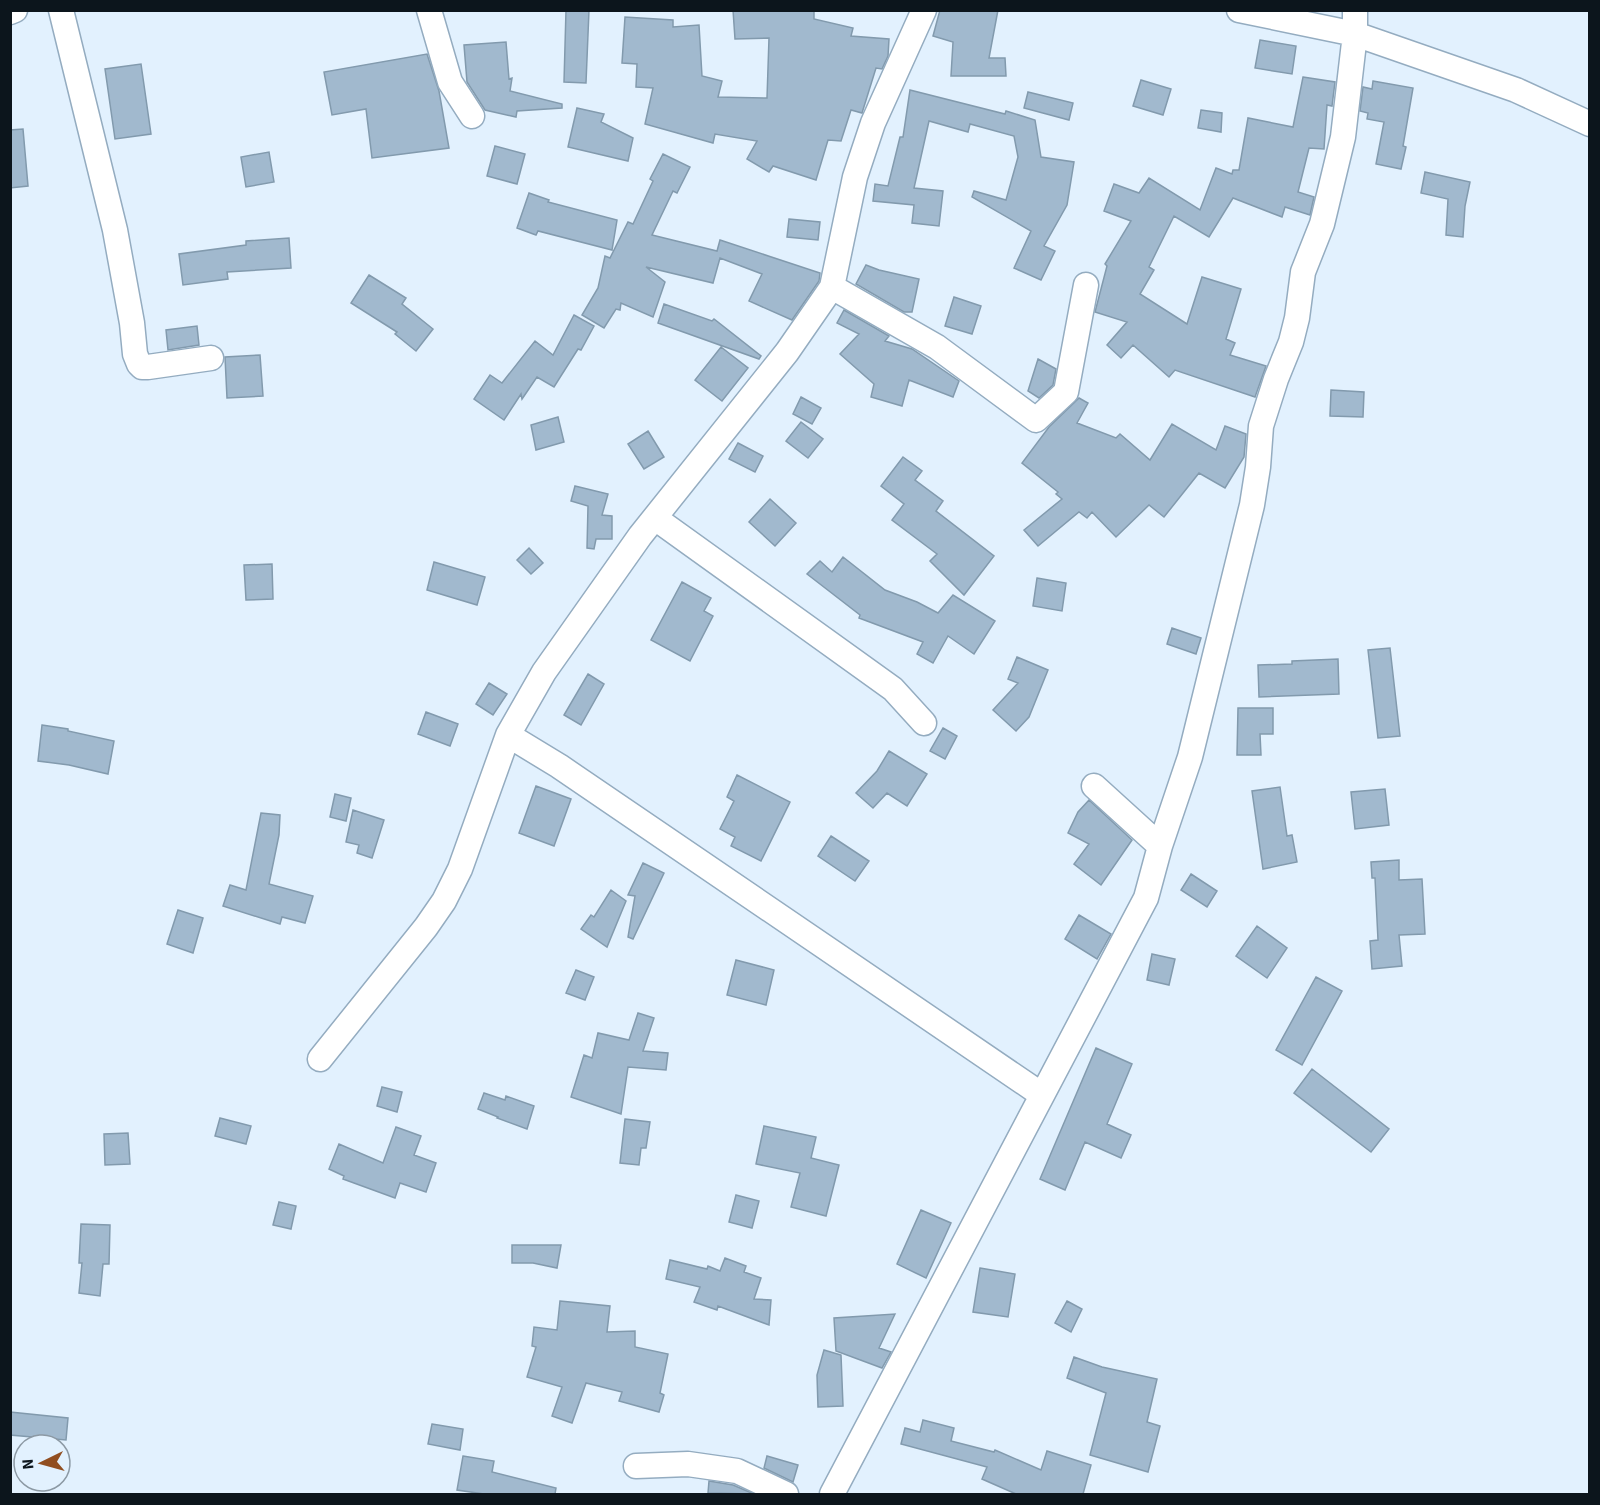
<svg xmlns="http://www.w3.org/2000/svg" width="1600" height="1505" font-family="'Source Sans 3',sans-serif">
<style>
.building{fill:#a1b9ce;stroke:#829aad;stroke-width:1.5}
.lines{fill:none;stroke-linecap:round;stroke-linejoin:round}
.street-casing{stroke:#94acc0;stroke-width:27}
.street{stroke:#fff;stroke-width:24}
</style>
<rect width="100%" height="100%" fill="#e2f1fe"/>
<path class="building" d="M 566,10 L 589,10 L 586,83 L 564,82 Z
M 733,10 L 814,10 L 814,19 L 853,28 L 851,36 L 889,39 L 888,56 L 882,69 L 876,68 L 862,113 L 851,110 L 841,141 L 828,140 L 816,180 L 773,166 L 769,172 L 747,159 L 757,141 L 715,134 L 713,143 L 645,124 L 653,88 L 636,87 L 637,64 L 622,63 L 625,17 L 673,20 L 673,27 L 699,25 L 702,76 L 722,81 L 718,97 L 767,98 L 769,38 L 735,39 Z
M 940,10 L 998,10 L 989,58 L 1005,58 L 1006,76 L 951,76 L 953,42 L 933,36 Z
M 1260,40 L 1296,46 L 1292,74 L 1255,68 Z
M 506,42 L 509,79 L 512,78 L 510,91 L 562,104 L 562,108 L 517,111 L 516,117 L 485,110 L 467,82 L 464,45 Z
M 427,54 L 439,91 L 449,148 L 372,158 L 366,109 L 332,115 L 324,72 Z
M 141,64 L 151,134 L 115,139 L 105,69 Z
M 1303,77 L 1335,82 L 1332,106 L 1327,105 L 1324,149 L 1309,148 L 1298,192 L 1314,197 L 1310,215 L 1285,207 L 1282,217 L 1233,198 L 1209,237 L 1174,216 L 1149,267 L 1154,270 L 1140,294 L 1187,324 L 1202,277 L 1241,289 L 1226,339 L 1235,343 L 1230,355 L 1266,366 L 1255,397 L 1175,370 L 1169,377 L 1133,345 L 1121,358 L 1107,345 L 1127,322 L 1095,312 L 1107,266 L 1105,264 L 1131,221 L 1104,211 L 1114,184 L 1139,193 L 1149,178 L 1200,210 L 1216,168 L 1232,174 L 1233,170 L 1239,170 L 1248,118 L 1293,127 Z
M 1141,80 L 1171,89 L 1163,115 L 1133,106 Z
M 1373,81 L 1413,88 L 1403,146 L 1406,147 L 1401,169 L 1376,164 L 1384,122 L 1367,119 L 1368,113 L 1360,111 L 1363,87 L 1372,89 Z
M 910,90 L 1005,114 L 1006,111 L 1035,120 L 1041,157 L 1074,162 L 1067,205 L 1044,246 L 1055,251 L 1041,280 L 1014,268 L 1031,231 L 972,197 L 974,191 L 1006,200 L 1018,157 L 1014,136 L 970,124 L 968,132 L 929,121 L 914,188 L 943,191 L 939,226 L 912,223 L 914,205 L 873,201 L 875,184 L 888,186 L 900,137 L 903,137 Z
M 1028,92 L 1073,103 L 1069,120 L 1024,108 Z
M 577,108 L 604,114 L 601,122 L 633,138 L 628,161 L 568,147 Z
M 1201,110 L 1222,113 L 1221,132 L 1198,128 Z
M 23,129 L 28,186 L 10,188 L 10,130 Z
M 495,146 L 525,154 L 517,184 L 487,176 Z
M 269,152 L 274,182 L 246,187 L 241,157 Z
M 663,154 L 690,167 L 677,193 L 673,191 L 652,235 L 717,251 L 720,240 L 820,273 L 819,281 L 792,320 L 749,301 L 762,274 L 720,258 L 713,283 L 646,267 L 665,282 L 653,317 L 621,303 L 620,310 L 616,309 L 604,328 L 582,315 L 598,288 L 605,256 L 610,258 L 628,222 L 633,224 L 653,181 L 650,179 Z
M 1425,172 L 1470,182 L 1465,206 L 1463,237 L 1446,235 L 1448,199 L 1421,193 Z
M 529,193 L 549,200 L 548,202 L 617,220 L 612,250 L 538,231 L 536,235 L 517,228 Z
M 789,219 L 820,222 L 818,240 L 787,237 Z
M 289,238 L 291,268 L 227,272 L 228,279 L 183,285 L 179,254 L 246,245 L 246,241 Z
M 866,265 L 879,270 L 919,279 L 912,312 L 904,312 L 856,284 Z
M 369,275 L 406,298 L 402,304 L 433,329 L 416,351 L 395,334 L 397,332 L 351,303 Z
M 954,297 L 981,306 L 972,334 L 945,326 Z
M 664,304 L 712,321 L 714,319 L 761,356 L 759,359 L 658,323 Z
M 844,310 L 889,336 L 885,341 L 912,349 L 959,381 L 953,397 L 909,380 L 902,406 L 871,397 L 874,384 L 840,354 L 859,334 L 837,323 Z
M 574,315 L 594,326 L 581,350 L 578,349 L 554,387 L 537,377 L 522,399 L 521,394 L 504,420 L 474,399 L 490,375 L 502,383 L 535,341 L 553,355 Z
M 197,326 L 199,345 L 168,350 L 166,330 Z
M 721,347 L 748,368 L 722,401 L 695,380 Z
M 260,355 L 263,396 L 227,398 L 225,357 Z
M 1038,359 L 1056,369 L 1053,385 L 1039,398 L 1028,391 Z
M 1331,390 L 1364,392 L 1363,417 L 1330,416 Z
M 801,397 L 821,408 L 812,424 L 793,414 Z
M 1079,398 L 1088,403 L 1077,423 L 1116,438 L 1120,434 L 1150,460 L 1172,424 L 1216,450 L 1225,426 L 1246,434 L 1244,457 L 1225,488 L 1199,473 L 1164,517 L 1149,505 L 1116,537 L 1092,512 L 1087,518 L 1079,512 L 1038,546 L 1024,530 L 1062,499 L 1056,494 L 1058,492 L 1022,463 L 1049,427 Z
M 558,417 L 564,442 L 536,450 L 531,425 Z
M 801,422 L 823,439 L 808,458 L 786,441 Z
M 648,431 L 664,457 L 644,469 L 628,444 Z
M 738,443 L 763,456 L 755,472 L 729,459 Z
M 903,457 L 922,471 L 915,480 L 943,501 L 936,511 L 994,556 L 964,595 L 930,561 L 937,554 L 892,520 L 904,504 L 881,486 Z
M 575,486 L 608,494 L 602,515 L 612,516 L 612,539 L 596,539 L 594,549 L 587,548 L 588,506 L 571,501 Z
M 770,499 L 796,523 L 775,546 L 749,522 Z
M 529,548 L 543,563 L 531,574 L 517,560 Z
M 843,557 L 885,590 L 917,602 L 938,613 L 953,595 L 995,621 L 974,654 L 948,636 L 933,663 L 917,654 L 923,642 L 859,618 L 860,615 L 807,574 L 820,561 L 832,572 Z
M 434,562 L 485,577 L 477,605 L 427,590 Z
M 272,564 L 273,599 L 246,600 L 244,565 Z
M 1037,578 L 1066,583 L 1062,611 L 1033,606 Z
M 682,582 L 711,598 L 704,611 L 713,616 L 690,661 L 651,640 Z
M 1172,628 L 1201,638 L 1196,654 L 1167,644 Z
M 1390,648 L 1400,736 L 1378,738 L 1368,650 Z
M 1017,657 L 1048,670 L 1029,717 L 1016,731 L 993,710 L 1018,683 L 1008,679 Z
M 1338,659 L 1339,694 L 1259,697 L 1258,665 L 1292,664 L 1292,661 Z
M 588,674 L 604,684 L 581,725 L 564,715 Z
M 489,683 L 507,694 L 493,715 L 476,704 Z
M 1238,708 L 1273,708 L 1273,734 L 1260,734 L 1261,755 L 1237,755 Z
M 426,712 L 458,724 L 450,746 L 418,734 Z
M 42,725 L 68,729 L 68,731 L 114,741 L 108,774 L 69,765 L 38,761 Z
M 943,728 L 957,736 L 945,759 L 930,751 Z
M 889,751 L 927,774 L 907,806 L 887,793 L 873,808 L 856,793 L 877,771 Z
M 737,775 L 790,802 L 761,861 L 731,846 L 735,837 L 720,829 L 734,801 L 727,797 Z
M 536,786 L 571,799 L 554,846 L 519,833 Z
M 1280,787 L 1287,836 L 1292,835 L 1297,862 L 1263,869 L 1252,791 Z
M 1385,789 L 1389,825 L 1355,829 L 1351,792 Z
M 335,794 L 351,798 L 346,821 L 330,817 Z
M 1089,800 L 1132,840 L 1101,885 L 1074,864 L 1089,844 L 1068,833 L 1078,812 Z
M 353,810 L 384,820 L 372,858 L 357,853 L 359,845 L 346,842 Z
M 261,813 L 280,815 L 279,835 L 269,884 L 313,896 L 305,923 L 282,917 L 280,924 L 223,906 L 230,885 L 246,890 Z
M 831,836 L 869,861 L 855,881 L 818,856 Z
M 1399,860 L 1399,880 L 1422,879 L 1425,934 L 1399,935 L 1402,966 L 1372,969 L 1370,941 L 1378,940 L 1375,878 L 1372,878 L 1371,862 Z
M 643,863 L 664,873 L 633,939 L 628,937 L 635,896 L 628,895 Z
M 1191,874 L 1217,891 L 1207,907 L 1181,890 Z
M 611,890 L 626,901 L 607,947 L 581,929 L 591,915 L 594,917 Z
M 178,910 L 203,918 L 193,953 L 167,944 Z
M 1079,915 L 1111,934 L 1097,959 L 1065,939 Z
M 1257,926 L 1287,948 L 1267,978 L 1236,956 Z
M 1152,954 L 1175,959 L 1169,985 L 1147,980 Z
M 736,960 L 774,970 L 766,1005 L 727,995 Z
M 576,970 L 594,977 L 585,1000 L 566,993 Z
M 1316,977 L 1342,991 L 1302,1065 L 1276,1050 Z
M 638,1013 L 654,1018 L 643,1051 L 668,1053 L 666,1070 L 628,1067 L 621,1114 L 571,1097 L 584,1055 L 592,1058 L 598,1033 L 629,1040 Z
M 1096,1048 L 1132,1064 L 1107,1124 L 1131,1135 L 1121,1158 L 1085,1142 L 1065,1190 L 1040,1179 Z
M 1312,1069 L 1389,1129 L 1371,1152 L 1294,1093 Z
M 382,1087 L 402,1092 L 397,1112 L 377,1106 Z
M 484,1093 L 505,1100 L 506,1096 L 534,1106 L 527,1129 L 497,1118 L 498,1117 L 478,1109 Z
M 220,1118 L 251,1126 L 246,1144 L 215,1136 Z
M 625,1119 L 650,1122 L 646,1148 L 641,1148 L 639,1165 L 620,1163 Z
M 764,1126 L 816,1137 L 811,1158 L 839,1165 L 826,1216 L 791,1207 L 800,1173 L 756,1164 Z
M 396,1127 L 421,1136 L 414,1155 L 436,1163 L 426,1192 L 400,1183 L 395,1198 L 343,1179 L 344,1176 L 329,1169 L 339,1144 L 383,1163 Z
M 128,1133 L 130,1164 L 105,1165 L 104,1134 Z
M 736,1195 L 759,1201 L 752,1228 L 729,1222 Z
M 279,1202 L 296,1206 L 291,1229 L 273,1225 Z
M 921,1210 L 951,1223 L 926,1278 L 897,1264 Z
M 81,1224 L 110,1225 L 109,1264 L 103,1264 L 100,1296 L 79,1293 L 82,1263 L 79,1263 Z
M 512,1245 L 561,1245 L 557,1268 L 533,1263 L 512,1263 Z
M 725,1258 L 746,1266 L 744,1272 L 761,1278 L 754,1299 L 771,1300 L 769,1325 L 718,1306 L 717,1310 L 694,1302 L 700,1287 L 666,1279 L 670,1260 L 707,1269 L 708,1266 L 720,1271 Z
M 980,1268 L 1015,1274 L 1008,1317 L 973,1312 Z
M 560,1301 L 610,1306 L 607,1332 L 635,1331 L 635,1347 L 668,1354 L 660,1393 L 664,1395 L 659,1412 L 619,1401 L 622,1392 L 586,1383 L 572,1423 L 552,1416 L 562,1387 L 527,1377 L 536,1347 L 532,1346 L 534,1327 L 557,1330 Z
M 1067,1301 L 1082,1309 L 1071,1332 L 1055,1323 Z
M 895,1314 L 879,1348 L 891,1352 L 882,1368 L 836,1351 L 834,1318 Z
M 824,1350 L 841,1355 L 843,1406 L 818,1407 L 817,1375 Z
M 1074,1357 L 1102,1367 L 1157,1379 L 1147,1422 L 1160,1426 L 1148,1472 L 1090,1455 L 1106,1393 L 1067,1378 Z
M 10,1412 L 68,1418 L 66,1440 L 10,1435 Z
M 923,1420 L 954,1428 L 951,1441 L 994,1452 L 995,1450 L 1041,1470 L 1047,1451 L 1091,1465 L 1083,1494 L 1016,1494 L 982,1479 L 987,1467 L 901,1444 L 905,1428 L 920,1432 Z
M 432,1424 L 463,1429 L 460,1450 L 428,1444 Z
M 463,1456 L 494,1461 L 492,1472 L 556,1488 L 555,1494 L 484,1494 L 457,1490 Z
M 767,1456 L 798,1465 L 793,1482 L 764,1468 Z
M 709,1481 L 733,1485 L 754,1494 L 708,1493 Z"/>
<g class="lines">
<g class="street-casing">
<path id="street" d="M 61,10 L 115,230 L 132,323 L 135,354 L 139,364 L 142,367 L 148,367 L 211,358
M 429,10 L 450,82 L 472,116
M 1239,10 L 1355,34 L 1516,90 L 1590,124
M 10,12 L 15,10
M 832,287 L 937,347 L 1036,420 L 1066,392 L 1086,285
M 655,518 L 893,689 L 924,723
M 508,735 L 559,766 L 1042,1095
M 1094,786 L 1160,846
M 320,1059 L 426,927 L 444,901 L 460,869 L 508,735 L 544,672 L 640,536 L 787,352 L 832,287 L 855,177 L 873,123 L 924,10
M 636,1466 L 688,1464 L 737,1471 L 786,1494
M 832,1494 L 1146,898 L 1160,846 L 1190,757 L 1252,505 L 1258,467 L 1261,426 L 1276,379 L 1291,342 L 1297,318 L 1303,272 L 1322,224 L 1343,137 L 1355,34 L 1355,10"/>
</g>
<use href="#street" class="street"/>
</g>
<rect width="1600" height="1505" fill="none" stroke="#0c151c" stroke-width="24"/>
<g transform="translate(42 1463) rotate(265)"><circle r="28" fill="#e2f1fe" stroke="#8c99a4" stroke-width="1.5"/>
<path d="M0-4.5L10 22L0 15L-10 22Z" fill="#914e20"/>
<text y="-9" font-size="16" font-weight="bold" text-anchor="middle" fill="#0c151c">N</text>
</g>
</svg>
